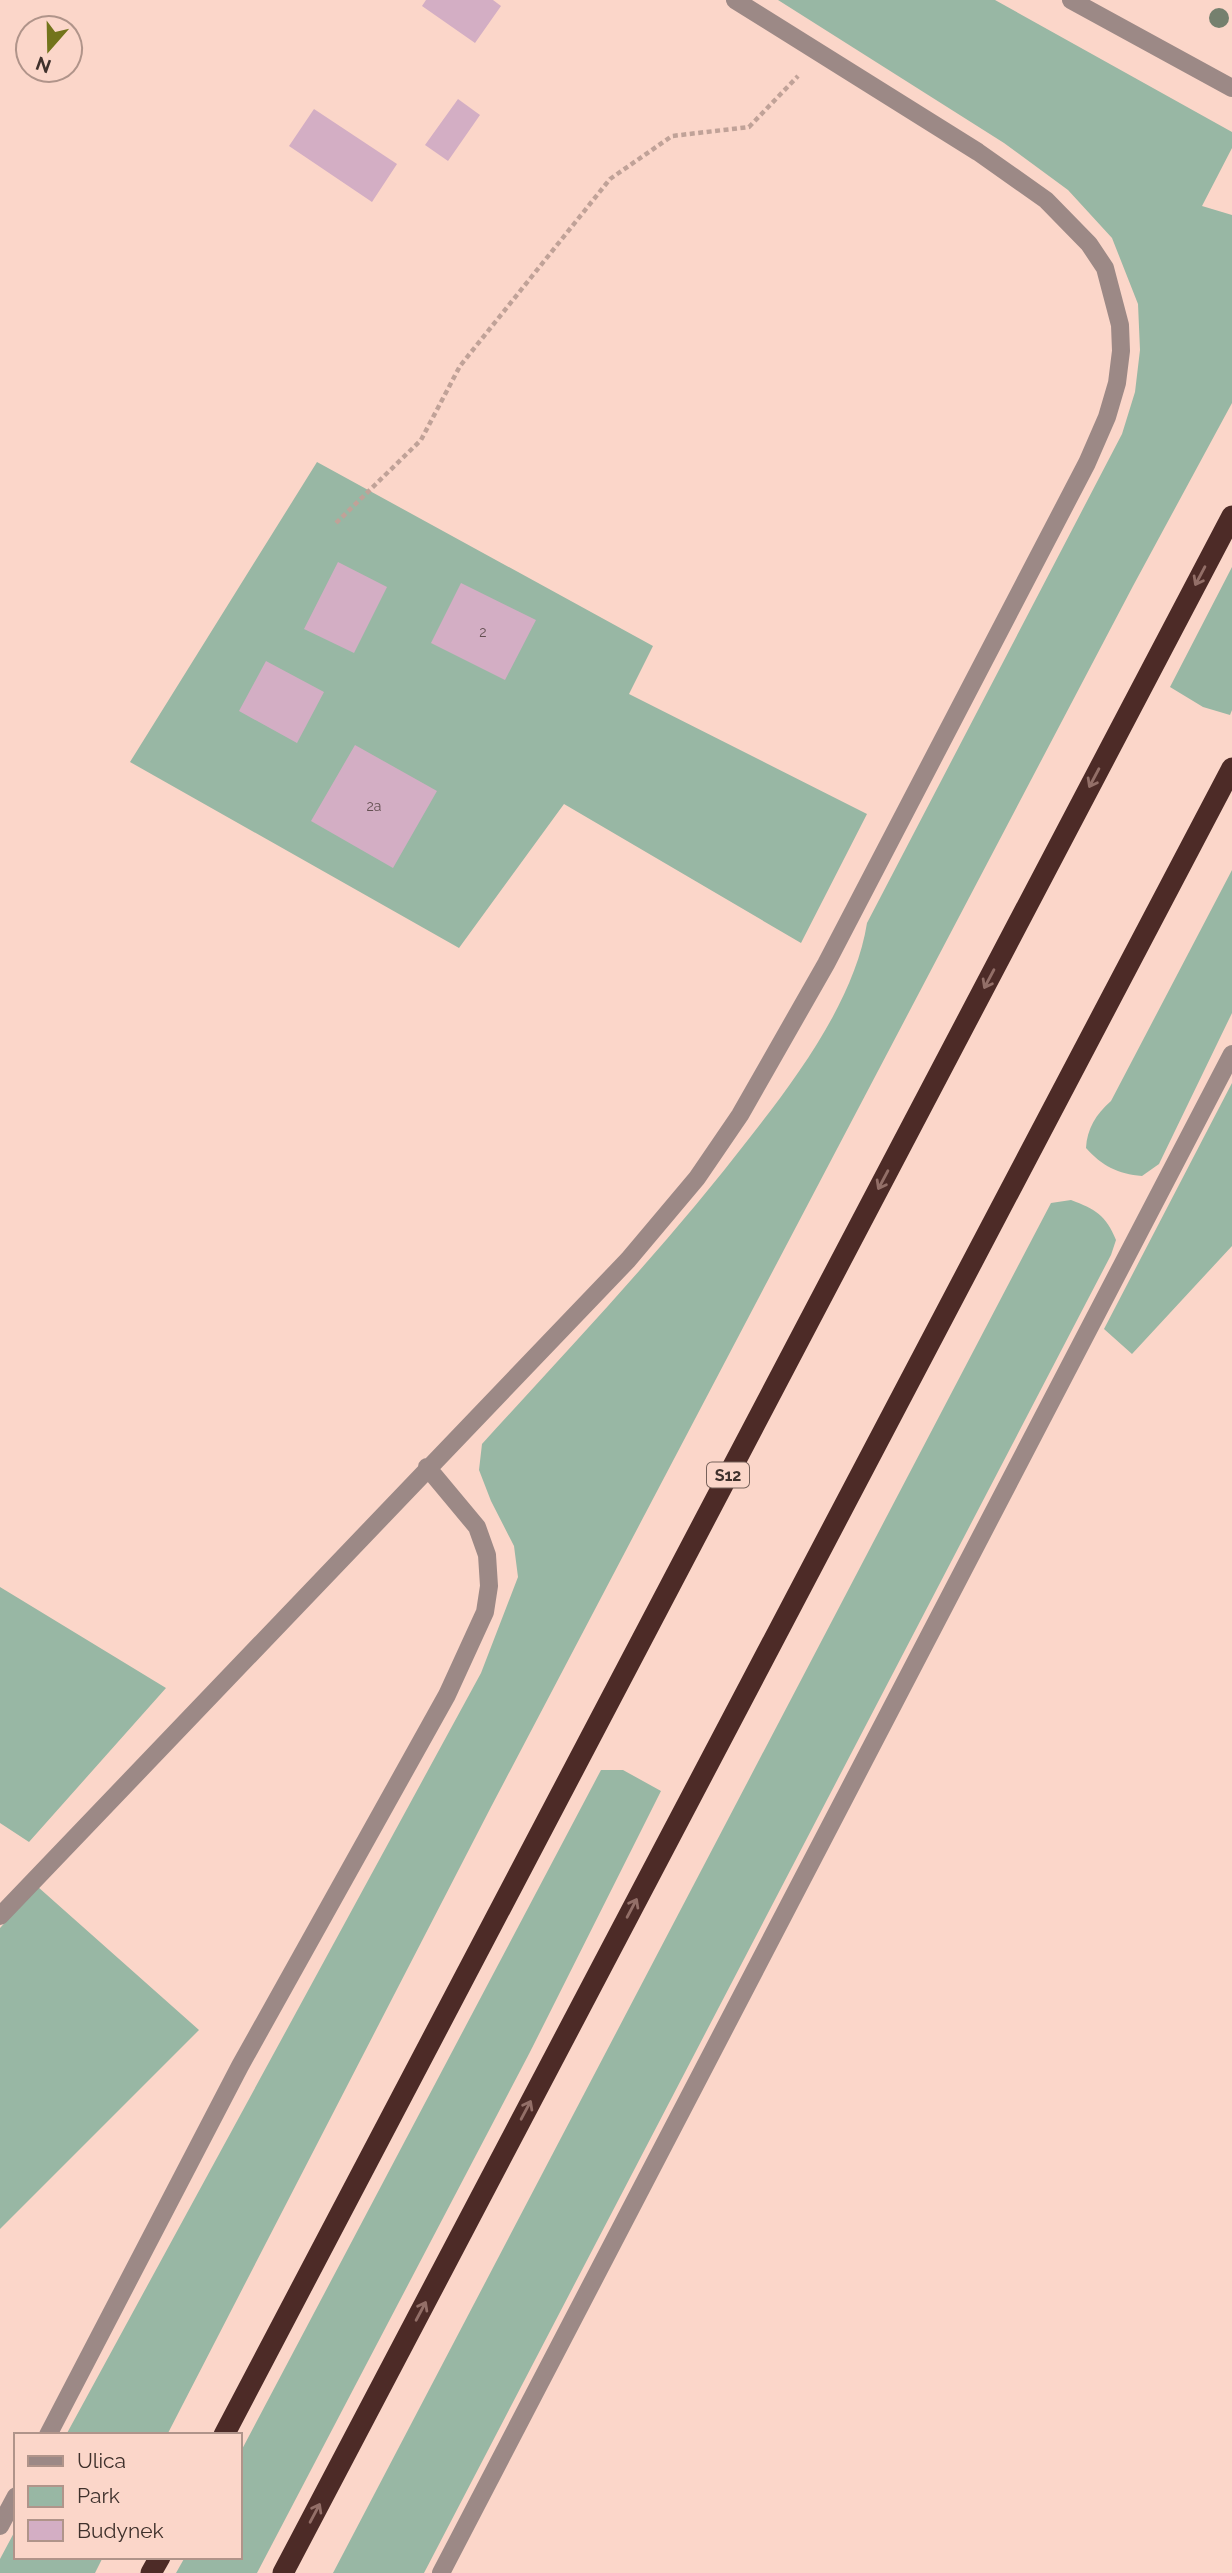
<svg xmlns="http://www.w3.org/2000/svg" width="1232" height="2573" font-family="Raleway,sans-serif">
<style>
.green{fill:#98b7a4}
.building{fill:#d3aec4}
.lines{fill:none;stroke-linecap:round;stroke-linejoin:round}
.path{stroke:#c0a298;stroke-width:4.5;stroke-dasharray:5 3.5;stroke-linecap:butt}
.minor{stroke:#9c8986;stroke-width:18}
.highway{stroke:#4d2b27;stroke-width:21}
.tree{fill:#75806e}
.oneway{stroke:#936f68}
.labels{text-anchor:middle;stroke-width:6;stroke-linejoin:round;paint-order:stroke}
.number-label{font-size:14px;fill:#645052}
.shield{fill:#fbd6c9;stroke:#77625b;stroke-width:2}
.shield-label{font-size:16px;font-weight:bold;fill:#3f312c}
</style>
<rect width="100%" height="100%" fill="#fbd6c9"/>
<path class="green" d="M 778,0 L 995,0 L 1232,132 L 1232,148 L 1202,206 L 1232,215 L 1232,403 L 1133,586 L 491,1807 L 167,2435 L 66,2435 L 481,1673 L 518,1577 L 514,1546 L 491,1501 L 479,1470 L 482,1444 C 574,1343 668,1244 751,1136 C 798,1076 855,999 867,923 L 1122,434 L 1135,392 L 1140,350 L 1138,304 L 1112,238 L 1068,190 L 1004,143 Z
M 317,462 L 653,646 L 629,694 L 867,814 L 801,943 L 564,804 L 459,948 L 130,762 Z
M 1232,567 L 1232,710 L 1230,715 L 1203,707 L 1170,687 Z
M 1232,870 L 1232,1013 L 1159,1164 L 1142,1176 C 1118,1174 1102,1166 1086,1148 C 1087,1129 1096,1114 1111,1101 Z
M 1232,1083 L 1232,1246 L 1132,1354 L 1104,1329 Z
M 1071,1200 C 1095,1209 1106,1215 1116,1240 L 1111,1255 L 424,2573 L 333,2573 L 1051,1203 Z
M 0,1587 L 166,1688 L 29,1842 L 0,1823 Z
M 601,1770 L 623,1770 L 661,1791 L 530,2052 L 257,2573 L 176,2573 L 185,2557 L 240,2557 L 240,2453 Z
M 38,1887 L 199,2030 L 0,2229 L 0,1928 Z
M 16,2529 L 16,2557 L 103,2557 L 95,2573 L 0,2573 L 0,2559 Z"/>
<path class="building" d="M 426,0 L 493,0 L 501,6 L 475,43 L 422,6 Z
M 458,99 L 480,115 L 448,161 L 425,145 Z
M 314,109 L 397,164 L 372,202 L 289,146 Z
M 338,562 L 387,587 L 354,653 L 304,629 Z
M 461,583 L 536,620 L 505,680 L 431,643 Z
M 266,661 L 324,692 L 297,743 L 239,711 Z
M 355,745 L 437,791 L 393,868 L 311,821 Z"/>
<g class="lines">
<path class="path" d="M 336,523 L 421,440 L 460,366 L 610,179 L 672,136 L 749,127 L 798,76"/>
<path class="minor" d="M 1071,0 L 1232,88
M 0,1916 L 628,1260 L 697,1178 L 740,1115 L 826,964 L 1087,463 L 1107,417 L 1117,383 L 1121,351 L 1120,325 L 1105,268 L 1089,244 L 1046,200 L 978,152 L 735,0
M 48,2435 L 240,2066 L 447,1695 L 485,1612 L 489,1586 L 487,1555 L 477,1527 L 427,1467
M 0,2526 L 16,2496
M 441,2573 L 1232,1054"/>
<path class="highway" d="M 224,2435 L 1232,516
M 151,2573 L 160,2557
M 283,2573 L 1232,768"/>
</g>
<circle class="tree" cx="1219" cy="18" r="10"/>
<defs><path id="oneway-shaft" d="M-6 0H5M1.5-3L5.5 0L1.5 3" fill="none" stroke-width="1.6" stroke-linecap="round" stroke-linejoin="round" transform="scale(1.75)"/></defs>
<g class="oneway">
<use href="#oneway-shaft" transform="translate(1200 576) rotate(118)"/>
<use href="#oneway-shaft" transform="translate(1094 778) rotate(118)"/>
<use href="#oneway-shaft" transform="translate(989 979) rotate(118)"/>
<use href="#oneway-shaft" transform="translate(883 1180) rotate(118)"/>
<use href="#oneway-shaft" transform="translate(632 1908) rotate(-62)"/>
<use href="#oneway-shaft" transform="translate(526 2110) rotate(-62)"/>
<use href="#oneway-shaft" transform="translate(421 2311) rotate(-62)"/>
<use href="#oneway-shaft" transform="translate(315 2513) rotate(-62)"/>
</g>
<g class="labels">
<g class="number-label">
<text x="483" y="637">2</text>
<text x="374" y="811">2a</text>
</g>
<rect class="shield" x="707" y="1462.5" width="42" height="25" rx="5"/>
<g class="shield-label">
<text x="728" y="1481">S12</text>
</g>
</g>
<rect x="14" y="2433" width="228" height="126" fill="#fbd6c9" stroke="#b0948a" stroke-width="2"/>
<rect x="28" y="2456" width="35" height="10" fill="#9c8986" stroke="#b0948a" stroke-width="2"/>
<text x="77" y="2468" font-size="21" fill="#3f312c">Ulica</text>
<rect x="28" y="2486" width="35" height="21" fill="#98b7a4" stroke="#b0948a" stroke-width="2"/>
<text x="77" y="2503" font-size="21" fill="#3f312c">Park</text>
<rect x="28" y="2520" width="35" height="21" fill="#d3aec4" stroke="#b0948a" stroke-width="2"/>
<text x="77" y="2538" font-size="21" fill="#3f312c">Budynek</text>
<g transform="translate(49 49) rotate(200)"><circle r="33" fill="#fbd6c9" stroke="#b0948a" stroke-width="2"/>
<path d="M0-5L12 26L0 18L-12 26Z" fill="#72741b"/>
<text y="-10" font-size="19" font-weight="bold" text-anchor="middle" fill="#3f312c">N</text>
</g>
</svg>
